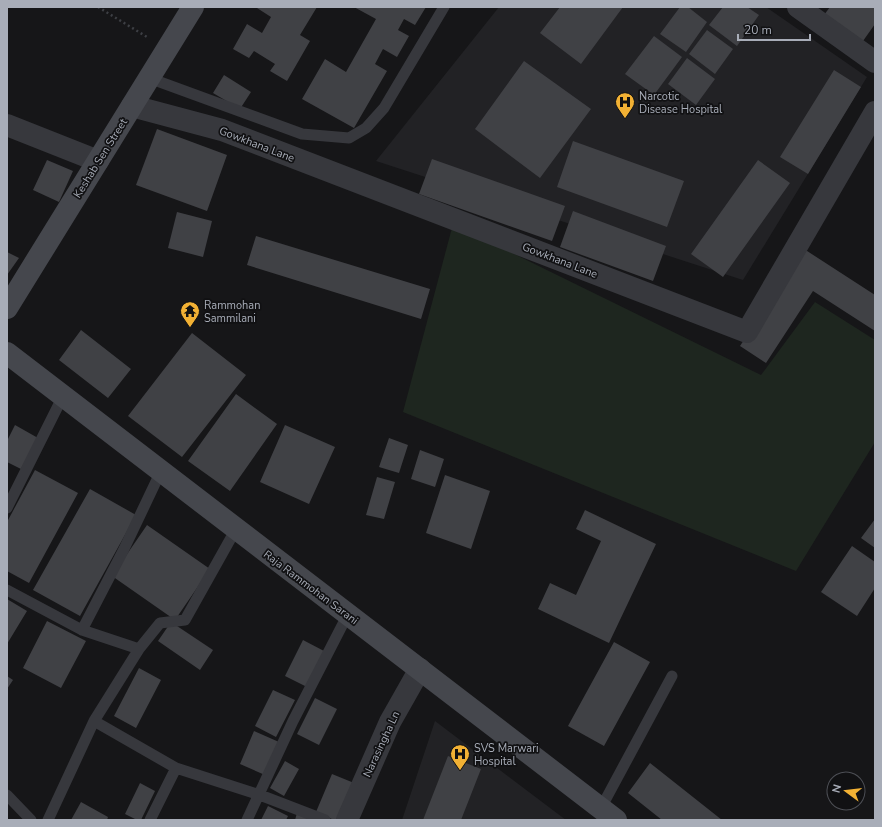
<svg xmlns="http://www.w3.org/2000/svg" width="882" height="827" font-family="'Nunito Sans',sans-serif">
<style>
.built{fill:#222225}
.green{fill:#1e261f}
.building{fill:#404145}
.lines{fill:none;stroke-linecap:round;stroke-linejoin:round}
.path{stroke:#3d3f44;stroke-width:2.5;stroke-dasharray:2 3;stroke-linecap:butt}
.service{stroke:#37383d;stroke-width:11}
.minor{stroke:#37383d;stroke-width:22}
.tertiary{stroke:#37383d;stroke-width:22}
.secondary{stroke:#45474d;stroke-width:22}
.labels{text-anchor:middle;stroke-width:3.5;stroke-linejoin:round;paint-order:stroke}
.poi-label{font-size:11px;fill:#a8adb8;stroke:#111113;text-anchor:start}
.street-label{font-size:11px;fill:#a8adb8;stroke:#111113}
</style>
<rect width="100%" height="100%" fill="#161618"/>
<path class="built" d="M 499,7 L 766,7 L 867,77 L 743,280 L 376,161 Z
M 435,721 L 566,820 L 402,820 Z"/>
<path class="green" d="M 453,224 L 761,375 L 815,302 L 875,340 L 875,442 L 796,571 L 403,412 Z"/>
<path class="building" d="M 257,7 L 317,7 L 300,35 L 310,41 L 287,81 L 270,71 L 275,64 L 254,51 L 249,58 L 233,49 L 247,24 L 262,33 L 271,17 L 257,8 Z
M 354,7 L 426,7 L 415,25 L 404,19 L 398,30 L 409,36 L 397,57 L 383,49 L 375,64 L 387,71 L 354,128 L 302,99 L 325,59 L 346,72 L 376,19 Z
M 560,7 L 623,7 L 581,64 L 540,33 Z
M 680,7 L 688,7 L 707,22 L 686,52 L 660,34 Z
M 723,7 L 747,7 L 759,15 L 737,46 L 709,25 Z
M 830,7 L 875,7 L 875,24 L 863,41 L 824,15 Z
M 707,30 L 733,49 L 715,74 L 689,54 Z
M 654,36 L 682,57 L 654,95 L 625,74 Z
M 687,58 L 715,79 L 696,105 L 668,84 Z
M 524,61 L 591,109 L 540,178 L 475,129 Z
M 834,70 L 861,87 L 808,174 L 780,157 Z
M 224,75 L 251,92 L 240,109 L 213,93 Z
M 157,129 L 227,155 L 207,211 L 136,185 Z
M 573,141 L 684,181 L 667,227 L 557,187 Z
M 432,159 L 565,206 L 552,241 L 419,194 Z
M 47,160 L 73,171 L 59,202 L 33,190 Z
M 758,160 L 790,183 L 723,277 L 691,254 Z
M 573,211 L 666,246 L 653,281 L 560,247 Z
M 177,212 L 212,221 L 203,257 L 168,248 Z
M 256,236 L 430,289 L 421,319 L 247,265 Z
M 804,249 L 875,295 L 875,331 L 813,291 L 766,363 L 740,346 Z
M 7,252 L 19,258 L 7,275 Z
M 81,330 L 131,369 L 108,398 L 59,360 Z
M 192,333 L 246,375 L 182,457 L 128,416 Z
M 236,394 L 277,424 L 230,491 L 188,461 Z
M 15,425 L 38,438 L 21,469 L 7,462 L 7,441 Z
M 285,425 L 335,447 L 309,504 L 260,482 Z
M 389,438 L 408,445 L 399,473 L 379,467 Z
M 420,450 L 444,459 L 435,487 L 411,479 Z
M 35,470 L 78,493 L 29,583 L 7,571 L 7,522 Z
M 445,475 L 490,491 L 471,549 L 426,533 Z
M 377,477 L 395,482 L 384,519 L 366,515 Z
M 90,489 L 136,515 L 80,616 L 33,590 Z
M 585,510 L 656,544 L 609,643 L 538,609 L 550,583 L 576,595 L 601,541 L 576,529 Z
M 875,519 L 875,548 L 861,538 Z
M 147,525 L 210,569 L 175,620 L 112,576 Z
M 852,546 L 875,562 L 875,588 L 857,616 L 821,592 Z
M 7,599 L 27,611 L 7,644 Z
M 47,621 L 86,641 L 61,688 L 23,668 Z
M 171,622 L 213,650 L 200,670 L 158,641 Z
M 303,640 L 324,651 L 307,687 L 285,676 Z
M 614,642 L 650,662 L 604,746 L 568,726 Z
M 139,668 L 161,680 L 136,728 L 114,716 Z
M 7,676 L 13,680 L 7,689 Z
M 273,690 L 295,700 L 276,737 L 255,726 Z
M 315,698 L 337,709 L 319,745 L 297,734 Z
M 254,731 L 279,742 L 265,775 L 240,764 Z
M 448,756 L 481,769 L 461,820 L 423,820 Z
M 285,761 L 299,769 L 284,796 L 270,788 Z
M 650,763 L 722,820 L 662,820 L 628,793 Z
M 332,774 L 359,785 L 344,820 L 334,820 L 316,812 Z
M 140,783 L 155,791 L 141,820 L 137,820 L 125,814 Z
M 81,802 L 108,817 L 107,820 L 71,820 Z
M 268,806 L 288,816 L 286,820 L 261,820 Z
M 297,813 L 314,820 L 295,820 Z"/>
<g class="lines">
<path class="path" d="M 98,7 L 147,37"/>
<path class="service" d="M 149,78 L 302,134 L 349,138 L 366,128 L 384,108 L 444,7
M 7,508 L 63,396
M 7,590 L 82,630 L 139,649
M 82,630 L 124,549 L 161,471
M 94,721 L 139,649 L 160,623 L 185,620 L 236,529
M 7,795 L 31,820
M 601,808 L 672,676
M 48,820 L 94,721 L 176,768 L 260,795 L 325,820
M 150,820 L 176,768
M 247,820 L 293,721 L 348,614"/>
<path class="minor" d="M 132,106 L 222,130 L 747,332 L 875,112
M 7,125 L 98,161
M 347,820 L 390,722 L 420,669"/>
<path class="tertiary" d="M 798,7 L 875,62"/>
<path class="secondary" d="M 7,308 L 193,7
M 7,353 L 616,820"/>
</g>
<defs>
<g id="hospital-pin" transform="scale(1)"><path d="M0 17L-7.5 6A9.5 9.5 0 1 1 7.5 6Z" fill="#f2b134" stroke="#111113"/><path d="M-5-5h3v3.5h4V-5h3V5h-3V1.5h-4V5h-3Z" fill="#111"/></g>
<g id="temple-pin" transform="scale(1)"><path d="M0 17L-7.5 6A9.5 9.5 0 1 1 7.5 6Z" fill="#f2b134" stroke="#111113"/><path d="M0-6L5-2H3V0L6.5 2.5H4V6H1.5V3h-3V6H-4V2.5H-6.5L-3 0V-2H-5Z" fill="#111"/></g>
</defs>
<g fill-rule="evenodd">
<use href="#hospital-pin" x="625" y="102"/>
<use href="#temple-pin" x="190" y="311"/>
<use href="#hospital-pin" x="460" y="754"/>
</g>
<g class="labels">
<g class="poi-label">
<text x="639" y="100">Narcotic<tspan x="639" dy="13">Disease Hospital</tspan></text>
<text x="204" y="309">Rammohan<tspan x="204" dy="13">Sammilani</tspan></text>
<text x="474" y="752">SVS Marwari<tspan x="474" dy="13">Hospital</tspan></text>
</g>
<g class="street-label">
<text transform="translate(257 144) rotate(21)" y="4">Gowkhana Lane</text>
<text transform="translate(100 158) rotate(-58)" y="4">Keshab Sen Street</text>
<text transform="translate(560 260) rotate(21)" y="4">Gowkhana Lane</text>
<text transform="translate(311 587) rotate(37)" y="4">Raja Rammohan Sarani</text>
<text transform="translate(381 744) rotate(-65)" y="4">Narasingha Ln</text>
</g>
</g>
<rect width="882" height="827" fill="none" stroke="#a8adb8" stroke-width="16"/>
<g transform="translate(846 791) rotate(285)"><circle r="19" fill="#111113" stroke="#4d4f55"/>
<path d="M0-3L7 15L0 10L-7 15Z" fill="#f2b134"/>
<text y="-6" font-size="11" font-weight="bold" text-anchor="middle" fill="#a8adb8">N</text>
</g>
<path d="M738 34v6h72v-6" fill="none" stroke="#a8adb8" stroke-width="2"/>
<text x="744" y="34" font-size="12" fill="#a8adb8" stroke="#111113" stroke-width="3" paint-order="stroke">20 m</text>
</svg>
